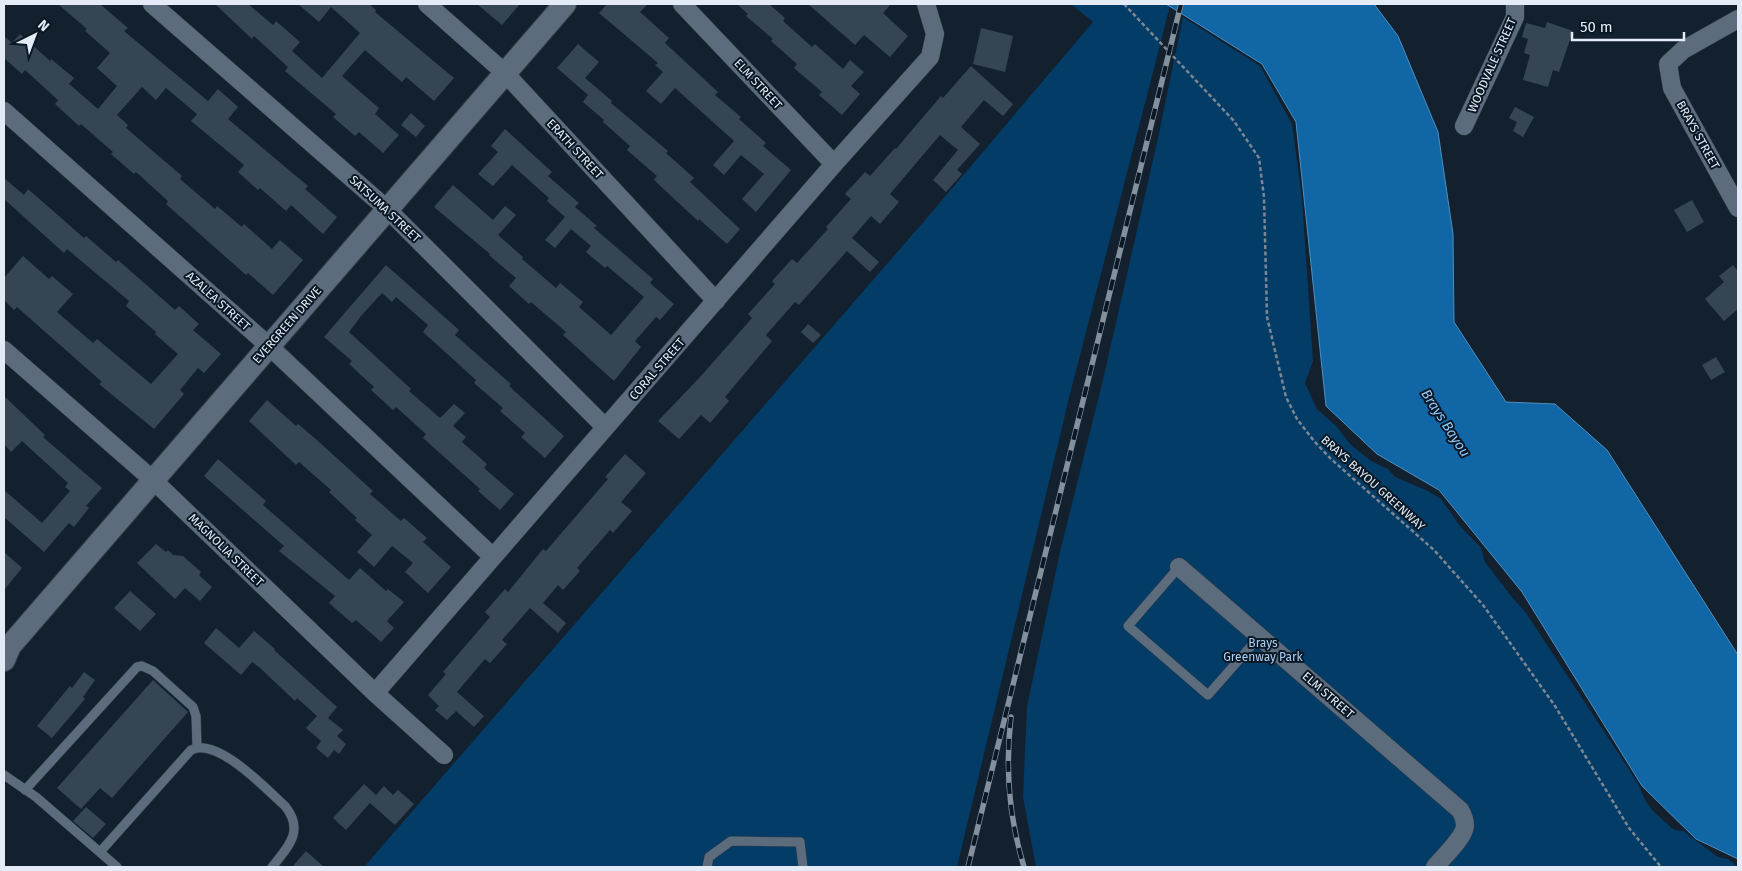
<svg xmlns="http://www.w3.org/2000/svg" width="1742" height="871" font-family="'Fira Sans',sans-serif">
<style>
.green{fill:#033c66}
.water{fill:#1166a6;stroke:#508ebe}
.building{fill:#364554}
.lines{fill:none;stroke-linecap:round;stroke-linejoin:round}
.service-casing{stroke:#333c47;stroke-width:10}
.minor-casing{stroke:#333c47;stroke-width:19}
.tertiary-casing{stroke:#333c47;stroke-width:24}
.path{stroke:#7c8793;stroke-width:2.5;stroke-dasharray:4 2.5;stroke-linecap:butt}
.service{stroke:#5c6c7c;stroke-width:9}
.minor{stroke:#5c6c7c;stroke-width:18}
.tertiary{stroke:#5c6c7c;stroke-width:22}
.rail-casing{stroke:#84909c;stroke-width:5.5}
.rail{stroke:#0a1825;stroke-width:4;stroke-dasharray:11;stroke-linecap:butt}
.labels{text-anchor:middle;stroke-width:4;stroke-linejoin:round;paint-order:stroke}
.street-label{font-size:12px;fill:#e3ecf6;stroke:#0a1825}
.park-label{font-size:12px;fill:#add0f4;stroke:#0a1825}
.water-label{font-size:14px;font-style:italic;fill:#8ec5fa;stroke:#0a1825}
</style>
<rect width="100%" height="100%" fill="#13212f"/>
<path class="green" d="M 1071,4 L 1166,4 L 1170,6 L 1069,398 L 957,867 L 364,867 L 932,212 L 1093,22 Z
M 1183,17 L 1260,66 L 1292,124 L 1302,199 L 1313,361 L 1305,383 L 1317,409 L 1337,427 L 1350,444 L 1371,461 L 1388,469 L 1395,477 L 1428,491 L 1441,499 L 1460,526 L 1481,548 L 1485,562 L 1511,596 L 1526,613 L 1628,768 L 1638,784 L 1645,800 L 1653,811 L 1674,830 L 1683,831 L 1718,857 L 1728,859 L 1738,867 L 1036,867 L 1023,797 L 1027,706 L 1060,552 L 1102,384 L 1158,138 Z"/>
<path class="water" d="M 1166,4 L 1374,4 L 1398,36 L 1438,132 L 1453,234 L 1454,322 L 1506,402 L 1555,404 L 1607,450 L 1738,655 L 1738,859 L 1696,839 L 1642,786 L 1522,592 L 1439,490 L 1377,454 L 1326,406 L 1296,122 L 1262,64 Z"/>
<path class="building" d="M 58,4 L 100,4 L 128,28 L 124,31 L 208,101 L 218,89 L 238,107 L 228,119 L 308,186 L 305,189 L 337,217 L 323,234 L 291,205 L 286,211 L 260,188 L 258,190 L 238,172 L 244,165 L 191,121 L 197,114 L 166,88 L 156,100 L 142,87 L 117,115 L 128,125 L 126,128 L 182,176 L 180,179 L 215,209 L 217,206 L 242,227 L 244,224 L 272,249 L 280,240 L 303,260 L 273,295 L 248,273 L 246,275 L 166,204 L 168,201 L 136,172 L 134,174 L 111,154 L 113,152 L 81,124 L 79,126 L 55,104 L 58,100 L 25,70 L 22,74 L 4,58 L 4,36 L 12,43 L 20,34 L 50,61 L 51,59 L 74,78 L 69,84 L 98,109 L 117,86 L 97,68 L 110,53 L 85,31 L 87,29 Z
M 215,4 L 248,4 L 273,25 L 276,21 L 300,42 L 292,51 L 322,78 L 360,33 L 331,7 L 319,22 L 298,4 L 369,4 L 376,10 L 375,12 L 454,78 L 434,101 L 406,77 L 402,82 L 365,50 L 342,76 L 379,108 L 375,114 L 399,135 L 383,153 L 359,132 L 355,136 L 333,117 L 336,114 L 285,71 L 288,67 L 254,36 L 252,39 Z
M 477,4 L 520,4 L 502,25 Z
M 607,4 L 648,4 L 640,12 L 669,38 L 665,43 L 718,92 L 715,95 L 741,117 L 739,119 L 766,143 L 763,146 L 791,170 L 756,212 L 742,199 L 764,174 L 741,155 L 724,175 L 713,165 L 734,141 L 733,140 L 675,88 L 661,104 L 646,91 L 663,72 L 655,65 L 658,63 L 599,13 Z
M 737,4 L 769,4 L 785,18 L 783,21 L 812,47 L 815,44 L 843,69 L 850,60 L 864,72 L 851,86 L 860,94 L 842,115 L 819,95 L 822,92 L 794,68 L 797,64 L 771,41 L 773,39 L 746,16 L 748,14 Z
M 808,4 L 891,4 L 883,13 L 908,36 L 890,57 L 864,35 L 855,45 Z
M 1547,22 L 1573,31 L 1559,72 L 1553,70 L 1548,87 L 1523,80 L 1530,55 L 1524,53 L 1528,39 L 1522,37 L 1526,23 L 1545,28 Z
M 981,28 L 1013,36 L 1005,72 L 973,64 Z
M 578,44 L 599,62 L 585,78 L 612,101 L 611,103 L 668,151 L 666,153 L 694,178 L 690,182 L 740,229 L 727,244 L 699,219 L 698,221 L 654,180 L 657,176 L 627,150 L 630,146 L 603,122 L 604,120 L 583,102 L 588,95 L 557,68 Z
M 971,66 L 1013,104 L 1003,116 L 984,100 L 961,127 L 980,144 L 957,170 L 962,174 L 946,192 L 933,180 L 958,150 L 940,135 L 890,194 L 899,202 L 880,224 L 871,216 L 852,238 L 879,262 L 870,272 L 847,251 L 799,305 L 795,302 L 766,335 L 772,341 L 725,397 L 729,401 L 710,423 L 701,415 L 679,439 L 658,421 L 701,376 L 752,318 L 748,314 L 775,284 L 772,281 L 792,259 L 797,263 L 828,229 L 826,227 L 851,199 L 845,194 L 865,172 L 870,176 L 895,148 L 896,149 L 941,96 L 943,98 Z
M 1515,107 L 1534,117 L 1523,137 L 1513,131 L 1517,122 L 1509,118 Z
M 411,113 L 425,126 L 416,137 L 401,125 Z
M 505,129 L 552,172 L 548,176 L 579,203 L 575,207 L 597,226 L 594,228 L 653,279 L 650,283 L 674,304 L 660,320 L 656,317 L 635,341 L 641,347 L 614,381 L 563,335 L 566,332 L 531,302 L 529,304 L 509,286 L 516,278 L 489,255 L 490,254 L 434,207 L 453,185 L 493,220 L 505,206 L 516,215 L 498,235 L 523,257 L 522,259 L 556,288 L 560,283 L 583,302 L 579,307 L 611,335 L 644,297 L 607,266 L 605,268 L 586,252 L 591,246 L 571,229 L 555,248 L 545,240 L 565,217 L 547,201 L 549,198 L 512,165 L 493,186 L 478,174 L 498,152 L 491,146 Z
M 4,178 L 24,195 L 28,189 L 84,238 L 86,236 L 116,262 L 118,260 L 175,310 L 179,306 L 199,324 L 193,330 L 221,354 L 204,373 L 198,368 L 180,390 L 184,394 L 154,429 L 99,384 L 102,382 L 17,307 L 14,310 L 4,300 L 4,278 L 23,256 L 49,279 L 52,276 L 73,294 L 57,312 L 93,343 L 97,339 L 151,384 L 178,354 L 155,334 L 156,332 L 126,306 L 129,301 L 67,249 L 64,253 L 4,199 Z
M 1692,200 L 1704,222 L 1687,232 L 1674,210 Z
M 386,265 L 459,330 L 455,335 L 511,384 L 509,386 L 564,436 L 545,458 L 521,437 L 525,433 L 500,411 L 503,408 L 474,383 L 476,380 L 423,332 L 428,325 L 396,297 L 392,302 L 382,293 L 361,316 L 349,332 L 411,389 L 409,391 L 440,418 L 454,404 L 465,413 L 453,426 L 466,437 L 462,442 L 487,464 L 484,468 L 514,494 L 500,510 L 478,491 L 480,489 L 423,438 L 426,434 L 396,407 L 393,410 L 371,390 L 374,387 L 349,364 L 352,361 L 324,337 Z
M 1733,265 L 1738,271 L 1738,309 L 1724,321 L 1705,299 L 1724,282 L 1719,276 Z
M 808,324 L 821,335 L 813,343 L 801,332 Z
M 1716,357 L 1725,372 L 1711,380 L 1702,365 Z
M 4,396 L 45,435 L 43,437 L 102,488 L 86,506 L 89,508 L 74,527 L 69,523 L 44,552 L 4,517 L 4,490 L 42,523 L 70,491 L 65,487 L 68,483 L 22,441 L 11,452 L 4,444 Z
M 267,400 L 296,426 L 298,424 L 318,441 L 373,491 L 370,494 L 401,521 L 404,518 L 427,538 L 423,542 L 451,567 L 428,593 L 405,572 L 413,563 L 392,546 L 374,567 L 357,552 L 372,535 L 355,520 L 357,518 L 329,492 L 331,490 L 299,462 L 296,465 L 249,421 Z
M 625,454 L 646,473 L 621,502 L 632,511 L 613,533 L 610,530 L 577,568 L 580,571 L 563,590 L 558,585 L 543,603 L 566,623 L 558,633 L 530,608 L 502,640 L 507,644 L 490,663 L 485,659 L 457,692 L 484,716 L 474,727 L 456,711 L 447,720 L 435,710 L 439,706 L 428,695 L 446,674 L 443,672 L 490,617 L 485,612 L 505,589 L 508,592 L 543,549 L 546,551 L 608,479 L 605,477 Z
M 218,459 L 266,501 L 263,505 L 349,580 L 360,568 L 386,591 L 388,589 L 404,602 L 387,621 L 394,628 L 381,642 L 356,620 L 352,623 L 329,603 L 335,596 L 279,551 L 284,546 L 204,476 Z
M 156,544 L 166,552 L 168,550 L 173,555 L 183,556 L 201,572 L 199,575 L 212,587 L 200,601 L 185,588 L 175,599 L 137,563 Z
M 4,552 L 22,568 L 4,590 Z
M 130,591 L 156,614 L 140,631 L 114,608 Z
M 216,628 L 239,648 L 254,631 L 275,649 L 274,650 L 337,707 L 328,718 L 343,730 L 337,736 L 346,744 L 339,754 L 334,750 L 328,758 L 316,748 L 321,741 L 306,728 L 317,716 L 297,698 L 295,701 L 259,667 L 252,662 L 241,675 L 204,643 Z
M 84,672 L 95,680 L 83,697 L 85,699 L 52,738 L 37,726 L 70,686 L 72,688 Z
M 153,680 L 188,712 L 112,798 L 100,788 L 81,809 L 57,788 Z
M 364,784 L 376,795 L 384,786 L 393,795 L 398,790 L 414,804 L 395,825 L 370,803 L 346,830 L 333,818 Z
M 86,807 L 106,824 L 93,838 L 73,821 Z
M 306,851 L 324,867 L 292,867 Z"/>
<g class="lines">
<g class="service-casing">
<path id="service" d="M 1179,567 L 1128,626 L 1208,695 L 1259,637
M 4,775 L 36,797 L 117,867
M 25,790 L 137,667 L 142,666 L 153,671 L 193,707 L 196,716 L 197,747
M 100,852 L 191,750 C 217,736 267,790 285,806 C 305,831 288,847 272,867
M 707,867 L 709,857 L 731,841 L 800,842 L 803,867"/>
</g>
<g class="minor-casing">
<path id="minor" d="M 152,4 L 387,209 L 605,427
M 427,4 L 505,73 L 716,301
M 682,4 L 834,164
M 1738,19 L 1683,50 L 1668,64 L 1672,88 L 1738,208
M 4,111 L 269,346 L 493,557
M 1464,126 L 1515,17 L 1515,4
M 4,350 L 153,480 L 375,693 L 444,755
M 1179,567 L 1460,810 C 1463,815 1465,820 1465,826 C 1464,838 1443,857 1435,867
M 375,693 L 834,164 L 930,57 L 935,34 L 926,4"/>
</g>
<g class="tertiary-casing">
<path id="tertiary" d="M 4,660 L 10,646 L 565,4"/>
</g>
<path class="path" d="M 1124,4 L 1234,121 L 1259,158 L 1264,197 L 1267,317 L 1286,397 L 1297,419 L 1314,441 L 1331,459 L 1434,550 L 1483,605 L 1555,706 L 1629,828 L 1661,867"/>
<use href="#service" class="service"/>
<use href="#minor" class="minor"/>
<use href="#tertiary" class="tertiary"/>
<g class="rail-casing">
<path id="rail" d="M 1011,717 C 1005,768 1009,818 1024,867
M 968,867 L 1181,4"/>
</g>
<use href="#rail" class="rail"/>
</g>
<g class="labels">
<g class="street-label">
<text transform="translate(1492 65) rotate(-66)" y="4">WOODVALE STREET</text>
<text transform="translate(758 84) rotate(47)" y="4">ELM STREET</text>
<text transform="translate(1698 135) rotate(61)" y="4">BRAYS STREET</text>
<text transform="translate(575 149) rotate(47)" y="4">ERATH STREET</text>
<text transform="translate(385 209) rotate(43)" y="4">SATSUMA STREET</text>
<text transform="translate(218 301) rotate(42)" y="4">AZALEA STREET</text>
<text transform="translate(287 325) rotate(-49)" y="4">EVERGREEN DRIVE</text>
<text transform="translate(657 369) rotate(-49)" y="4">CORAL STREET</text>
<text transform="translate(1373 483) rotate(42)" y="4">BRAYS BAYOU GREENWAY</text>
<text transform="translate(226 550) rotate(44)" y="4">MAGNOLIA STREET</text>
<text transform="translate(1328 695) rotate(41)" y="4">ELM STREET</text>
</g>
<g class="park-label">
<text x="1263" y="647">Brays<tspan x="1263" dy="14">Greenway Park</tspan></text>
</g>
<g class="water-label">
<text transform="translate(1446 423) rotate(57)" y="5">Brays Bayou</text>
</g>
</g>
<rect width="1742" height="871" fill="none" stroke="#e3ecf6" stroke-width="10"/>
<g transform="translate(35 35) rotate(42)" stroke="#0a1825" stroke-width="4" paint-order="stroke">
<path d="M0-4L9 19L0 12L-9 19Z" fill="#e3ecf6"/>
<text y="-8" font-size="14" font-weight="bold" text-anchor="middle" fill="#e3ecf6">N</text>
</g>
<path d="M1572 32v8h112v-8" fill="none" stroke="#e3ecf6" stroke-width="2.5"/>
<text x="1580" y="32" font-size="15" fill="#e3ecf6" stroke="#0a1825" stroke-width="4" paint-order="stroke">50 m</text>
</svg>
